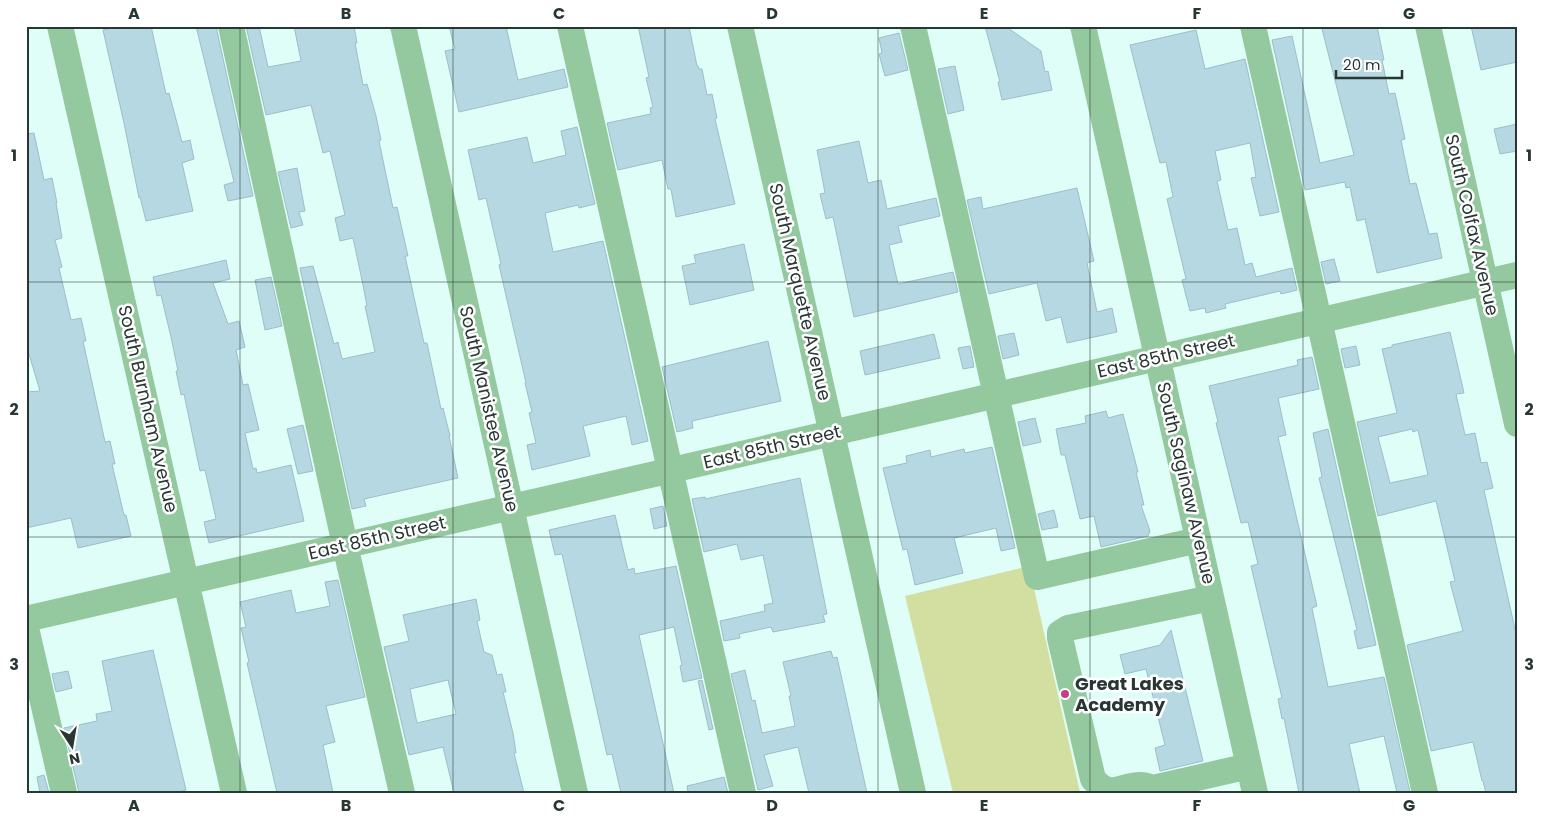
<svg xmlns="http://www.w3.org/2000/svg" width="1543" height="819" font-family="Poppins,sans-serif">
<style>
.green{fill:#d3dfa1}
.building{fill:#b5d8e2;stroke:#9cbec8;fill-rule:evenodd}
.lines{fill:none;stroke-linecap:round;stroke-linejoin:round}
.minor{stroke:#94c89e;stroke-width:26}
.grid{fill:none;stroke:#283634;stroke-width:1;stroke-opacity:0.55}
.poi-dot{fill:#c2418b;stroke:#fff;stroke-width:2}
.labels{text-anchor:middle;stroke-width:5;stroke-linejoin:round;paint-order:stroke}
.street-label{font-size:18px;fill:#283634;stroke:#fff}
.poi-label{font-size:18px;font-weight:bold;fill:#283634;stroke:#fff;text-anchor:start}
.neatline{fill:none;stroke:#283634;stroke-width:2}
.grid-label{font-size:16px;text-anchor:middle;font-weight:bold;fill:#283634}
</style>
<rect width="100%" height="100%" fill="#e0fef8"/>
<path class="green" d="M 1029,566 L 1080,792 L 953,793 L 905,596 Z"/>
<path class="building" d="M 120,26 L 151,26 L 166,94 L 169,93 L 182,142 L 190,140 L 194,159 L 182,163 L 193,211 L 146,221 L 140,197 L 139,198 L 124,123 L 103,30 Z
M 196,26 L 216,26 L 253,196 L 228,201 L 224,185 L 234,182 Z
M 246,26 L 259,26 L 268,67 L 301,61 L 294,26 L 354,26 L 357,43 L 355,43 L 363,85 L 367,84 L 376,116 L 381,140 L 379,141 L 393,208 L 397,207 L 408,256 L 405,256 L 424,343 L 427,343 L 441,409 L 443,408 L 450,436 L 449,436 L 458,478 L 364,499 L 366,506 L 352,509 L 300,268 L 313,266 L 334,344 L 338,342 L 342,359 L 375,352 L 365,306 L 367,306 L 362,280 L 353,238 L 340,241 L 335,218 L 345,215 L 330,151 L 323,153 L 311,105 L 266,115 Z
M 449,26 L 506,26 L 518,80 L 564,69 L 568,87 L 459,112 L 445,51 L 455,49 Z
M 638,26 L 689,26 L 697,66 L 698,66 L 699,69 L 702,69 L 707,95 L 712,94 L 717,118 L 715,119 L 735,204 L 676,217 L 671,189 L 668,189 L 662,160 L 618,170 L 607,123 L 651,114 L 650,108 L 653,107 L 646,78 L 649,77 Z
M 985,26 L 1005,26 L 1041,51 L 1045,72 L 1048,71 L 1052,90 L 1002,100 L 998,82 L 1000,82 Z
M 1332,26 L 1377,26 L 1384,60 L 1382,60 L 1389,94 L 1395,93 L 1405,139 L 1401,140 L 1410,184 L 1416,183 L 1429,234 L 1437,233 L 1442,258 L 1377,273 L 1365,219 L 1357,221 L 1350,187 L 1346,188 L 1345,182 L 1305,190 L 1272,40 L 1292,36 L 1320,163 L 1354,155 L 1322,29 Z
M 1471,26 L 1517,26 L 1517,62 L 1481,70 Z
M 1196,30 L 1205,69 L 1245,59 L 1279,212 L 1260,216 L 1251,178 L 1256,177 L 1250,143 L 1215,151 L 1221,180 L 1217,181 L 1228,230 L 1237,228 L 1245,265 L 1252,263 L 1256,277 L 1292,268 L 1297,290 L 1281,294 L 1280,291 L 1225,304 L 1226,308 L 1206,313 L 1205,308 L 1190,311 L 1182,280 L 1186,279 L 1167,199 L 1173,197 L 1166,162 L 1160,163 L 1130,45 Z
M 899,33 L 908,70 L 885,76 L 879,54 L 882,53 L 879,38 Z
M 955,66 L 964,110 L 948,114 L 938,69 Z
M 1517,124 L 1517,151 L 1500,154 L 1494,129 Z
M 577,127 L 595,204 L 579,208 L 578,205 L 545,213 L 553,252 L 603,241 L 648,441 L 632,445 L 626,416 L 583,426 L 590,456 L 532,470 L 527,445 L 536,443 L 529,413 L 532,412 L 525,383 L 526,383 L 499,265 L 501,264 L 486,198 L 479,200 L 468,150 L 527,137 L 533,163 L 566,155 L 561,131 Z
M 34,133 L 44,180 L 52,178 L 57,203 L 56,203 L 62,238 L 55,240 L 62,267 L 59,268 L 71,320 L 81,318 L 86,341 L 83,341 L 105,442 L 110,441 L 115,464 L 112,464 L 124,515 L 126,515 L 131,536 L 78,548 L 71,518 L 26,528 L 26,392 L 40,391 L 26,344 L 26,134 Z
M 859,141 L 868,183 L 881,180 L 887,209 L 936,198 L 940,216 L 898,226 L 902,242 L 889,245 L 898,284 L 953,272 L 958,292 L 854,317 L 833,217 L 826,219 L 820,194 L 825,193 L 817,150 Z
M 297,168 L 305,211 L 299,212 L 303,225 L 291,228 L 278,172 Z
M 1077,188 L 1094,261 L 1087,263 L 1097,312 L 1112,308 L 1117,332 L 1067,343 L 1061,317 L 1046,321 L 1037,283 L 989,294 L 967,200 L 981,197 L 983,209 Z
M 744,244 L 754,290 L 690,305 L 682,266 L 696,263 L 694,255 Z
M 1334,259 L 1340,281 L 1326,284 L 1321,262 Z
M 226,260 L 230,279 L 213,283 L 228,324 L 239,321 L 245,347 L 236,350 L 243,385 L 248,384 L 259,430 L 245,433 L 253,469 L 256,468 L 257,473 L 291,465 L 304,521 L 209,543 L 204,522 L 216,519 L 205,470 L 200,471 L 184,394 L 181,395 L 176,371 L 178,371 L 171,337 L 161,295 L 157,296 L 153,277 Z
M 271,277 L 282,326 L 265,330 L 255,280 Z
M 1450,332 L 1464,393 L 1456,394 L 1465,435 L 1475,433 L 1481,463 L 1487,462 L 1493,488 L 1484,490 L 1517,638 L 1517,793 L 1486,793 L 1483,781 L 1482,781 L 1473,742 L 1431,751 L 1407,645 L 1463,631 L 1450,582 L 1455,581 L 1436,501 L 1378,516 L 1357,422 L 1397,413 L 1382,349 L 1392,347 L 1392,345 ZM 1412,429 L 1413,432 L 1418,430 L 1428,475 L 1390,483 L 1378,437 Z
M 1014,333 L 1019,355 L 1003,359 L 998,336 Z
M 934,334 L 940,358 L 865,375 L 860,351 Z
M 768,341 L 781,401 L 692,421 L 693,428 L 677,432 L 662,367 Z
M 970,346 L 974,367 L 963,369 L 958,348 Z
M 1356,346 L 1360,365 L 1345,368 L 1341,349 Z
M 1312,357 L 1319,389 L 1278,398 L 1286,435 L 1278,437 L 1317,606 L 1312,608 L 1328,687 L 1384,677 L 1410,792 L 1408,793 L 1397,793 L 1384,736 L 1349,744 L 1360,793 L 1299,793 L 1284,718 L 1282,719 L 1278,699 L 1282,698 L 1251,566 L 1258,564 L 1248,522 L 1241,523 L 1216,423 L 1218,422 L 1209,386 L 1298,365 L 1297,360 Z
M 1106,411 L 1108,418 L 1123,414 L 1138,472 L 1136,472 L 1144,505 L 1141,505 L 1150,531 L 1148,536 L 1101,547 L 1094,516 L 1080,519 L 1065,455 L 1061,455 L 1056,429 L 1086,423 L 1085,416 Z
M 1035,418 L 1041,442 L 1023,446 L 1018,422 Z
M 303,425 L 313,471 L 298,474 L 287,429 Z
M 1328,429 L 1376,645 L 1358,649 L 1354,631 L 1357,630 L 1319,478 L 1322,477 L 1313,433 Z
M 992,447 L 1015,548 L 1001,551 L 996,528 L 954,538 L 963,573 L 915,585 L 907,549 L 903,550 L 883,468 L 907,463 L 906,456 L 930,450 L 931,457 L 964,449 L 965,453 Z
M 800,478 L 827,614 L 823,615 L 825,622 L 773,632 L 771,627 L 739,634 L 740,638 L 724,641 L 720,621 L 765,611 L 764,605 L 773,603 L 763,555 L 741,560 L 737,544 L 704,552 L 692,499 L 705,497 L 705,499 Z
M 663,506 L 667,526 L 654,529 L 650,509 Z
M 1054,510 L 1058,527 L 1042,530 L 1038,514 Z
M 615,515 L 628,570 L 634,568 L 635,574 L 676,566 L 702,678 L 683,682 L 680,666 L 682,665 L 674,627 L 639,635 L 674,793 L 621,793 L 612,754 L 607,755 L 562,554 L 555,555 L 549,530 Z
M 338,580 L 365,697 L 326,706 L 335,742 L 323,745 L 333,793 L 277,793 L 247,663 L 249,662 L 241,628 L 246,627 L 240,602 L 291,590 L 296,613 L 330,606 L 325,582 Z
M 476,599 L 480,620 L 477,621 L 484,652 L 492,655 L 497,675 L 502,674 L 506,692 L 503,692 L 513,733 L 516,753 L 514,753 L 524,793 L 454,793 L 443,747 L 409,755 L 384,647 L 409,641 L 403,615 ZM 448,680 L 456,714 L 417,723 L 410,689 Z
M 1171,630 L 1203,761 L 1160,771 L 1155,748 L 1165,745 L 1146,669 L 1125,674 L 1120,655 L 1160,645 Z
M 153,650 L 186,790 L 174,793 L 79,793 L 64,728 L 97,721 L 96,714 L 112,711 L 102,661 Z
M 831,651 L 833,658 L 837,657 L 867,793 L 809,793 L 798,747 L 764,755 L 773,786 L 758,790 L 731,674 L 745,670 L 752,701 L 755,700 L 762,733 L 795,726 L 789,696 L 791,696 L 783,662 Z
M 68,671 L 72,688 L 56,692 L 52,674 Z
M 702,680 L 713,729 L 709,730 L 698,681 Z
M 44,775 L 49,793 L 40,793 L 37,777 Z
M 724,777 L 728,793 L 688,793 L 687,786 Z"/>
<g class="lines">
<path class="minor" d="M 60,26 L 234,793
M 231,26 L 345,545 L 402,793
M 403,26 L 575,793
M 570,26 L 743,793
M 740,26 L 913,793
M 913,26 L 1037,577 L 1198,540
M 1083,26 L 1255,793
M 1253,26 L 1425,793
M 1428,26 L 1517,424
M 1211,598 L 1068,628 L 1060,633 L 1060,638 L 1093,779 C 1112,801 1121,784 1141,785 C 1145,785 1149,787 1153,788 L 1249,766
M 26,619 L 1517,275
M 26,628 L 64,793"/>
</g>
<path class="grid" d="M 240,26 L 240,793M 453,26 L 453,793M 665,26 L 665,793M 878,26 L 878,793M 1090,26 L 1090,793M 1303,26 L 1303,793M 26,282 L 1517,282M 26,537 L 1517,537"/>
<circle class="poi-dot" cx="1065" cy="694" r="5"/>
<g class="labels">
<g class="street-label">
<text transform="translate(1472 225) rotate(77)" y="6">South Colfax Avenue</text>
<text transform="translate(800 292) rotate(77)" y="6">South Marquette Avenue</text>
<text transform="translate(1166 356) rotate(-13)" y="6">East 85th Street</text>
<text transform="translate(148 409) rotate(77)" y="6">South Burnham Avenue</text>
<text transform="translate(489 409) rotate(77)" y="6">South Manistee Avenue</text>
<text transform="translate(772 447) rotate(-13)" y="6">East 85th Street</text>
<text transform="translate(1186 483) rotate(77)" y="6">South Saginaw Avenue</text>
<text transform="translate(377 538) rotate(-13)" y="6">East 85th Street</text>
</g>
<g class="poi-label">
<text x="1075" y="690">Great Lakes<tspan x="1075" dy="21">Academy</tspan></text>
</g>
</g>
<rect width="1543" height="819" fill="none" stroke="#ffffff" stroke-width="55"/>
<g transform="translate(72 746) rotate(168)" stroke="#ffffff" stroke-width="4" paint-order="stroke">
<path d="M0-4L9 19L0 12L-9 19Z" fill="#283634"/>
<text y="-8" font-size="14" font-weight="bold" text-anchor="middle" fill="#283634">N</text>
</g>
<path d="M1336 70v8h66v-8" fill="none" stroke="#283634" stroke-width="2.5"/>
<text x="1343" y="70" font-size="15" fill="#283634" stroke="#ffffff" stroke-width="4" paint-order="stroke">20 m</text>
<rect x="28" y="28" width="1488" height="764" class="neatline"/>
<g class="grid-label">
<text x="134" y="19">A</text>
<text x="346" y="19">B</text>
<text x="559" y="19">C</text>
<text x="772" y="19">D</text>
<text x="984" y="19">E</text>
<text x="1197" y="19">F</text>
<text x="1409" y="19">G</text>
<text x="14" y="161">1</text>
<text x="1529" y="161">1</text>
<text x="14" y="415">2</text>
<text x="1529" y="415">2</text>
<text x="14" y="670">3</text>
<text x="1529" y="670">3</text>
<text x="134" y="811">A</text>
<text x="346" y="811">B</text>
<text x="559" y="811">C</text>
<text x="772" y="811">D</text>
<text x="984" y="811">E</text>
<text x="1197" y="811">F</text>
<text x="1409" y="811">G</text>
</g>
</svg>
